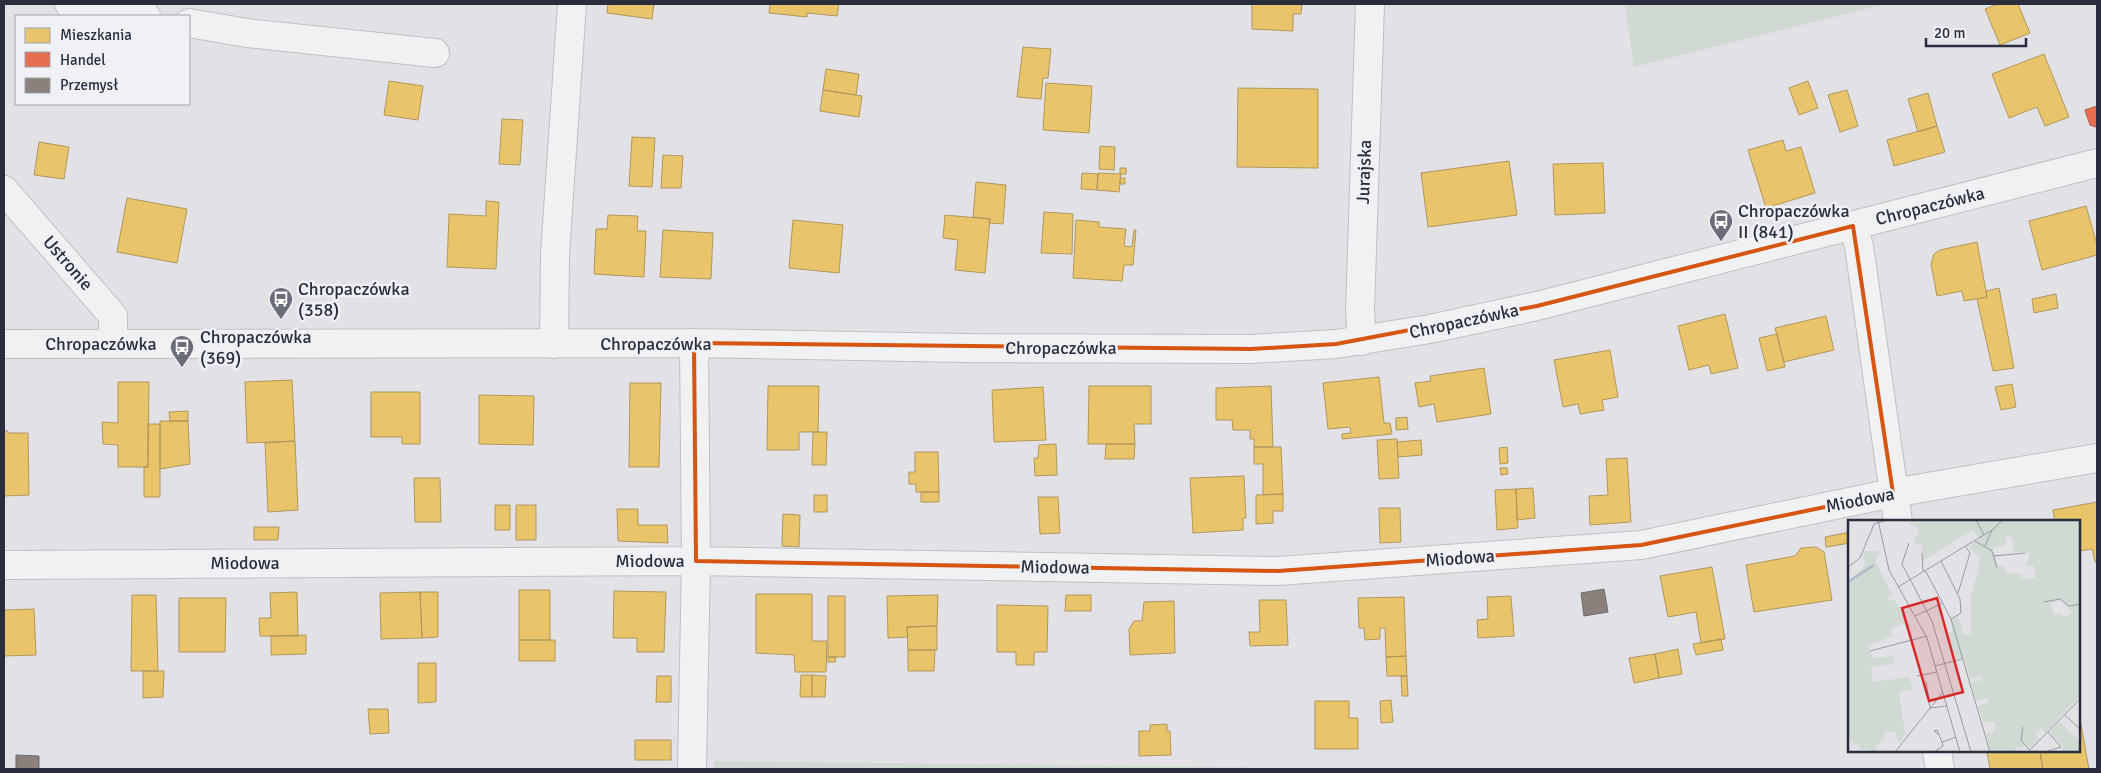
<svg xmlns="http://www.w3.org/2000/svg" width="2101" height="773" font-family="Signika,sans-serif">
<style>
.green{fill:#d0d9d2}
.homes{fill:#e9c46a;stroke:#b0975d}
.shops{fill:#e76f51;stroke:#ae5b4b}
.industry{fill:#8a817c;stroke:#6d6869}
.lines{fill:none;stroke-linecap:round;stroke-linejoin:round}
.minor-casing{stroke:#c0c0c4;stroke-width:30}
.minor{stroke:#f0f1f3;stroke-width:28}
.marked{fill:none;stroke:#d55511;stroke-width:4;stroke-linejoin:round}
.labels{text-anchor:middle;stroke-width:5;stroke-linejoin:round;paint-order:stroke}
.street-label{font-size:18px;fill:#2a2d3e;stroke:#eff1f5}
.poi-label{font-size:18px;fill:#2a2d3e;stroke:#eff1f5;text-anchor:start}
.inset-river{fill:none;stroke:#b2b9cf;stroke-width:2.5}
.inset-road{fill:none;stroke:#989aa3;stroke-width:1}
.view{fill:#d62828;fill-opacity:0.15;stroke:#d62828;stroke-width:2.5}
.inset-edge{fill:none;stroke:#2a2d3e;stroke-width:2.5}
</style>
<rect width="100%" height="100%" fill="#e2e2e6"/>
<path class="green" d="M 1625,4 L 1886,4 L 1634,67 Z
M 714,761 L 1299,768 L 1299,769 L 714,769 Z"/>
<path class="homes" d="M 608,4 L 654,4 L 652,19 L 607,13 Z
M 770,4 L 839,4 L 837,16 L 807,13 L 807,17 L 769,13 Z
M 1252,4 L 1302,4 L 1301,14 L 1293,14 L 1293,31 L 1252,29 Z
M 1998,4 L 2018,4 L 2030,33 L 2000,45 L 1985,9 Z
M 1023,47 L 1051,49 L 1048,78 L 1043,78 L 1041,99 L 1017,97 Z
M 2044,54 L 2069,117 L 2045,126 L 2037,107 L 2009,118 L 1992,74 Z
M 826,69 L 859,74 L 856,95 L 823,90 Z
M 389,81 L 423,86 L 418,120 L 384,115 Z
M 1808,81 L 1818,108 L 1799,115 L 1789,88 Z
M 1046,83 L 1092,86 L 1089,133 L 1043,130 Z
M 1238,88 L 1318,89 L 1318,168 L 1237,167 Z
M 823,90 L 862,96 L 859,117 L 820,111 Z
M 1847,90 L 1858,126 L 1840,132 L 1828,95 Z
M 1928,93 L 1937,126 L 1918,132 L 1908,99 Z
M 502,119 L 523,120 L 520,165 L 499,164 Z
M 1937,126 L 1945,152 L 1894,166 L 1887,140 Z
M 632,137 L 655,138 L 652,187 L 629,186 Z
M 1783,140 L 1786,151 L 1801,147 L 1815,193 L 1766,208 L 1748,150 Z
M 39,142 L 69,147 L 64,179 L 34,175 Z
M 1100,146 L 1115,147 L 1114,170 L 1099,169 Z
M 663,155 L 683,156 L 681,188 L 661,188 Z
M 1509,161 L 1517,215 L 1428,227 L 1421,173 Z
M 1603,163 L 1605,213 L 1555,215 L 1553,164 Z
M 1120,168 L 1126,168 L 1126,174 L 1120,174 Z
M 1082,173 L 1098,174 L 1097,190 L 1081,189 Z
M 1098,173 L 1121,174 L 1119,192 L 1097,190 Z
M 1120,178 L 1125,178 L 1125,184 L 1120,184 Z
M 976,182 L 1006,185 L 1003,224 L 989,223 L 990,219 L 973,217 Z
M 127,198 L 187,209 L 177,263 L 117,252 Z
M 486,201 L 499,202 L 496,269 L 447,267 L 449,214 L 486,216 Z
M 2086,206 L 2097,245 L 2097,255 L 2042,270 L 2029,221 Z
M 1044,212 L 1073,214 L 1072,254 L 1041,253 Z
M 608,215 L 638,216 L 637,231 L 646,231 L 644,277 L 594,274 L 596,229 L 607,229 Z
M 945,215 L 990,219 L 985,273 L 955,270 L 958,240 L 943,238 Z
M 793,220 L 843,225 L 839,273 L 789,268 Z
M 1076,220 L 1099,222 L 1099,227 L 1126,229 L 1124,246 L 1132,247 L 1134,230 L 1136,230 L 1133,265 L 1124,265 L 1122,281 L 1073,278 Z
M 663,230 L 713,233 L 711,279 L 660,277 Z
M 1977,242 L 1987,297 L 1964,301 L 1962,291 L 1937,296 L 1931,264 L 1934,254 L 1940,250 Z
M 1999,288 L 2014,368 L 1993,371 L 1977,299 L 1987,297 L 1986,291 Z
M 2056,294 L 2058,308 L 2034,313 L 2032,299 Z
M 1725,314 L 1738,368 L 1711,374 L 1709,365 L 1689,370 L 1678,326 Z
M 1826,316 L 1834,350 L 1784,362 L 1775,328 Z
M 1777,334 L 1785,367 L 1767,371 L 1759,338 Z
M 1610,350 L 1618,397 L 1602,400 L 1604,410 L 1580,414 L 1578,404 L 1563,407 L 1554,360 Z
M 1484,368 L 1491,414 L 1437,422 L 1434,404 L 1419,407 L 1415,383 L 1431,381 L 1430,376 Z
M 1379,377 L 1384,423 L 1390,423 L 1392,434 L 1342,439 L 1342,434 L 1351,433 L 1350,427 L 1328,429 L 1323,383 Z
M 292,380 L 295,441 L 247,443 L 245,382 Z
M 118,382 L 149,382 L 148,467 L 118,467 L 118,445 L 103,444 L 102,422 L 118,423 Z
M 630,383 L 661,383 L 659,467 L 629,467 Z
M 2012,384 L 2016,407 L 2001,410 L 1995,387 Z
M 768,386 L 819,386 L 818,432 L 799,432 L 799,450 L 767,450 Z
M 1089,386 L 1151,386 L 1151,424 L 1134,424 L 1135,444 L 1088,444 Z
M 1271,386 L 1273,447 L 1254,447 L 1254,439 L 1250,439 L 1250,430 L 1233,430 L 1232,420 L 1216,420 L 1216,388 Z
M 1043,387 L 1046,440 L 994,442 L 992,390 Z
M 371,392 L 420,392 L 420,444 L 402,444 L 402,437 L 371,437 Z
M 479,395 L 534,396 L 533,445 L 479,444 Z
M 188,411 L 188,421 L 170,421 L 169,412 Z
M 1407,417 L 1408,429 L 1396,430 L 1396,418 Z
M 160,421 L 188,421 L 190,464 L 160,469 Z
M 148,424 L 160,424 L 160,497 L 144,497 L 144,467 L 148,467 Z
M 4,431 L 8,431 L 8,433 L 28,433 L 29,495 L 4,496 Z
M 813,432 L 827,432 L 826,465 L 812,465 Z
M 1397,439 L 1399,478 L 1379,479 L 1377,440 Z
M 1421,440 L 1422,455 L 1398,457 L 1397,442 Z
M 295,441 L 298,510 L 268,512 L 265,443 Z
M 1056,444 L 1057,475 L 1035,476 L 1034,458 L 1038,458 L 1039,445 Z
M 1106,444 L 1135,444 L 1134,459 L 1105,459 Z
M 1254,447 L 1281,447 L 1283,494 L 1263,495 L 1263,464 L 1254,464 Z
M 1507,447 L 1508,463 L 1500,464 L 1499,448 Z
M 915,452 L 938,452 L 939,492 L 916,492 L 916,484 L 909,484 L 909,472 L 915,472 Z
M 1627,458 L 1631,522 L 1590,525 L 1589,496 L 1608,495 L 1606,459 Z
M 1500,468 L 1507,468 L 1508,474 L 1501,475 Z
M 1244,476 L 1246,518 L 1243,518 L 1243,530 L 1193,533 L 1190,478 Z
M 414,478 L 440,478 L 441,522 L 415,522 Z
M 1533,488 L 1535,518 L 1517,520 L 1516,489 Z
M 1516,489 L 1518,528 L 1497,530 L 1495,490 Z
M 921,492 L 939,492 L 939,502 L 921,502 Z
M 1283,494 L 1283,511 L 1273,511 L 1273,523 L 1256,524 L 1256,495 Z
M 814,495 L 827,495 L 827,512 L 814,512 Z
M 1038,497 L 1058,497 L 1060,533 L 1040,534 Z
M 2097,502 L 2097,562 L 2095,562 L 2092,549 L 2080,551 L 2080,522 L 2055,522 L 2053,510 Z
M 495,505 L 510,505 L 510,530 L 495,530 Z
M 516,505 L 536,505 L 536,540 L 516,540 Z
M 1379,508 L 1400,508 L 1401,542 L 1380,543 Z
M 617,509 L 638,509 L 638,525 L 667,525 L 668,543 L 618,541 Z
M 783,514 L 800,515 L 799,547 L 782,546 Z
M 254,527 L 279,527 L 278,540 L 254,540 Z
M 1850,532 L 1850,543 L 1826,547 L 1825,537 Z
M 1816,547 L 1824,552 L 1832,600 L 1754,612 L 1746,565 L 1795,556 L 1801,548 Z
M 1712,567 L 1725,639 L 1701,643 L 1696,612 L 1668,617 L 1660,576 Z
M 519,590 L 550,590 L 550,640 L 519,640 Z
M 614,591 L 666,592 L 664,652 L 637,652 L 637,638 L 613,638 Z
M 297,592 L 298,636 L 260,636 L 259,618 L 271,618 L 270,593 Z
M 420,592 L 422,638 L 381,639 L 380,593 Z
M 420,592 L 438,592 L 438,637 L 422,638 Z
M 756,594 L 812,594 L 812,641 L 827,641 L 826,672 L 795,672 L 794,655 L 756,653 Z
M 132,595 L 156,595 L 158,671 L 131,671 Z
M 938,595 L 937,626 L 907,627 L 908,637 L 888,638 L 887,596 Z
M 1066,595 L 1091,595 L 1091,611 L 1065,611 Z
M 828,596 L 845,596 L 845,657 L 828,657 Z
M 1511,596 L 1514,636 L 1478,638 L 1477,620 L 1488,619 L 1487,597 Z
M 1404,597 L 1406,656 L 1386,657 L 1385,628 L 1380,628 L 1380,639 L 1365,640 L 1364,628 L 1359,628 L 1358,598 Z
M 179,598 L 226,598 L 225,652 L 179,652 Z
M 1259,600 L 1286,600 L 1288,645 L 1250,646 L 1249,632 L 1260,632 Z
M 1174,601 L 1175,653 L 1130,655 L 1129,629 L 1134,621 L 1142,621 L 1144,602 Z
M 997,605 L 1048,606 L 1047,652 L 1034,652 L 1034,665 L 1016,665 L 1016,652 L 997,652 Z
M 34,609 L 36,655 L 4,656 L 4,610 Z
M 937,626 L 937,650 L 908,650 L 907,627 Z
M 306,635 L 306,654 L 271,655 L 271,636 Z
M 1721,639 L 1723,650 L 1696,655 L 1693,644 Z
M 519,640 L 555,640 L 555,661 L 519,661 Z
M 1678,649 L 1682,674 L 1659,678 L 1655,654 Z
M 908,650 L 935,650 L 934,671 L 908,671 Z
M 1655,654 L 1659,678 L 1634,683 L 1629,658 Z
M 1406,656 L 1407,676 L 1387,676 L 1386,657 Z
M 828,657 L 836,657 L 835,662 L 828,662 Z
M 418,663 L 436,663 L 436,702 L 418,703 Z
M 143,671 L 164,671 L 163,697 L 143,698 Z
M 801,675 L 812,675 L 812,697 L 800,697 Z
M 812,675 L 826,676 L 825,697 L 812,697 Z
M 657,676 L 671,676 L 671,702 L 656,702 Z
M 1401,676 L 1407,676 L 1408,696 L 1402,696 Z
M 1391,700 L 1393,722 L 1381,723 L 1380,701 Z
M 1315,701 L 1349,701 L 1349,718 L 1358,718 L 1358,749 L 1315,749 Z
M 368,709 L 388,709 L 389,733 L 370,734 Z
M 2080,719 L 2089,769 L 2043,769 L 2040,752 L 2080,752 Z
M 1167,724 L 1167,731 L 1170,731 L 1171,755 L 1139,756 L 1139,731 L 1150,731 L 1150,725 Z
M 635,740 L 671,740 L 671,760 L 635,760 Z
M 1987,752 L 2040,752 L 2043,769 L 1990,769 Z"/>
<path class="shops" d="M 2097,106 L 2097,126 L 2095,127 L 2090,125 L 2085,110 Z"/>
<path class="industry" d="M 1604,589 L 1608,612 L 1584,616 L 1581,593 Z
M 16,755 L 39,756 L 39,769 L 16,769 Z"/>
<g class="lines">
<g class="minor-casing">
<path id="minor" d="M 69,4 L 146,16
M 189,23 L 247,33 L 435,53
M 4,190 L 113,316 L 113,344
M 1853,226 L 1859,246 L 1898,522
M 1362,341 L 1360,311 L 1370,4
M 4,344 L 694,343 L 962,348 L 1251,349 L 1336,344 L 1430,329 L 1537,306 L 2097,163
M 554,344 L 555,254 L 572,4
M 4,565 L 696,561 L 1278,571 L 1641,545 L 1893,493 L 2097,458
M 1937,752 L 1940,769
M 692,769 L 696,561 L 694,343"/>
</g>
<use href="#minor" class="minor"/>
</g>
<path class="marked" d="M 1853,226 L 1893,493 L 1641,545 L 1278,571 L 696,561 L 694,343 L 1251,349 L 1336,344 L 1537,306 Z"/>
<defs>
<g id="bus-pin" transform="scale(1.25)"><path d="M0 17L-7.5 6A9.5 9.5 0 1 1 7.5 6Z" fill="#6a6c79" stroke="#eff1f5"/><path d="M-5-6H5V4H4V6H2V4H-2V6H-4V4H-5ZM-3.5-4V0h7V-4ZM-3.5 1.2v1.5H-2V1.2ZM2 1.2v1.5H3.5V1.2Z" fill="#fff"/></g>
</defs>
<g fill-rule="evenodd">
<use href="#bus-pin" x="1721" y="221"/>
<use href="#bus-pin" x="281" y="299"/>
<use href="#bus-pin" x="182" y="347"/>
</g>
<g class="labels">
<g class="street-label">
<text transform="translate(1364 172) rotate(-88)" y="6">Jurajska</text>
<text transform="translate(1930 206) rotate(-14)" y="6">Chropaczówka</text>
<text transform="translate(68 263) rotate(49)" y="6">Ustronie</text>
<text transform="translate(1464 321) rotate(-12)" y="6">Chropaczówka</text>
<text x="101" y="350">Chropaczówka</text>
<text x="656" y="350">Chropaczówka</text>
<text x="1061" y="354">Chropaczówka</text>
<text transform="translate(1860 500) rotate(-11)" y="6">Miodowa</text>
<text transform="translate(1460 558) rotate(-4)" y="6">Miodowa</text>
<text x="650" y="567">Miodowa</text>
<text x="245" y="569">Miodowa</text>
<text transform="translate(1055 567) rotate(1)" y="6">Miodowa</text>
</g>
<g class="poi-label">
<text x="1738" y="217">Chropaczówka<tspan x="1738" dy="21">II (841)</tspan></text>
<text x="298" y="295">Chropaczówka<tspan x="298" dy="21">(358)</tspan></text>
<text x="200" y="343">Chropaczówka<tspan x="200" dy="21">(369)</tspan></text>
</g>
</g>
<g transform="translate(1848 520)">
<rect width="232" height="232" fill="#e2e2e6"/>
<path d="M 61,0 L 232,0 L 232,176 L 197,213 L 193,208 L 187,214 L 192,219 L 181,229 L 177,224 L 172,229 L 167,224 L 168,232 L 143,232 L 138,214 L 146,212 L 147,202 L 135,202 L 130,186 L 141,182 L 139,178 L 128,181 L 123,163 L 134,160 L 133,156 L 122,159 L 115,137 L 106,140 L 99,114 L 105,112 L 102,100 L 110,95 L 116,115 L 123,114 L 123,76 L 133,37 L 120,27 L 131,19 L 125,10 L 74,41 L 74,24 L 66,24 L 71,8 L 61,4 ZM 158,17 L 164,17 L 165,31 L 182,33 L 178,45 L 187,47 L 187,58 L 174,59 L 173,54 L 158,53 L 157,47 L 150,46 L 145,30 L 147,27 L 158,25 ZM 213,80 L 224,93 L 215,97 L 212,93 L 206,95 L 202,83 ZM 16,31 L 34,31 L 27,40 L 44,75 L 39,78 L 41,81 L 46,79 L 63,108 L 58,110 L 56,103 L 42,109 L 45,116 L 20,126 L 25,138 L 44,136 L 47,143 L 23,147 L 25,162 L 61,157 L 65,169 L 51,172 L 57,214 L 51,224 L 47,211 L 36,213 L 36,220 L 28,225 L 29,232 L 22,232 L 19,229 L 13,230 L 11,224 L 6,225 L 4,221 L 0,222 L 0,226 L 0,61 L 17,46 ZM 212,202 L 232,221 L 232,232 L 214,232 L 215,227 L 202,212 Z" fill="#d0d9d2" fill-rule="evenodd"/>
<path class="inset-river" d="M 0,62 L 26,45"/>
<path class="inset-road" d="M 30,0 L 41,50 L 79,118 L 112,232M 128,0 L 136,15M 127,21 L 144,31 L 149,48M 61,23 L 54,44 L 84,101 L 123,232M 137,26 L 144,10 L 155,0M 74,33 L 75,51M 145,36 L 177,33M 93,41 L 112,79 L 113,93 L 103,99M 0,47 L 12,38 L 26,4 L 39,0M 77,50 L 103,99 L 142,232M 50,67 L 144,10M 110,73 L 122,33 L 118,27M 196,82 L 212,79 L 221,86 L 233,84M 67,96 L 95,83M 22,131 L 79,116M 87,146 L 114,139M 69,156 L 89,152M 78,161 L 82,188 L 99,186M 217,195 L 233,210M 175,207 L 173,220 L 182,231M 90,214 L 86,211 L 89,210 L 94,222M 47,232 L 95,172M 86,232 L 95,226 L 94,222 L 108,217M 180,232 L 233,178M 197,232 L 213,227 L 200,212"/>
<path class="view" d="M 89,78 L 115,172 L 81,181 L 54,88 Z"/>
<rect width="232" height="232" class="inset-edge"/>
</g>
<rect width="2101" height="773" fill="none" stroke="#2a2d3e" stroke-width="10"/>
<rect x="15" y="15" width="175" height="90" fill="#eff1f5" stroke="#a0a3ac"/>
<rect x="25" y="28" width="25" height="15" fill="#e9c46a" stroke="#a0a3ac"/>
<text x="60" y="40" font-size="15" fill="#2a2d3e">Mieszkania</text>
<rect x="25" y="52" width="25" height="15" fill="#e76f51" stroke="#a0a3ac"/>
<text x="60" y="65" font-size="15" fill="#2a2d3e">Handel</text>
<rect x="25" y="78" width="25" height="15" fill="#8a817c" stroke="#a0a3ac"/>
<text x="60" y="90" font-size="15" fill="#2a2d3e">Przemysł</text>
<path d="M1926 38v8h100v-8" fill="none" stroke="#2a2d3e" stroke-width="2.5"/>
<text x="1934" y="38" font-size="15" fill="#2a2d3e" stroke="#eff1f5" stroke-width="4" paint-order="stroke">20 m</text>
</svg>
